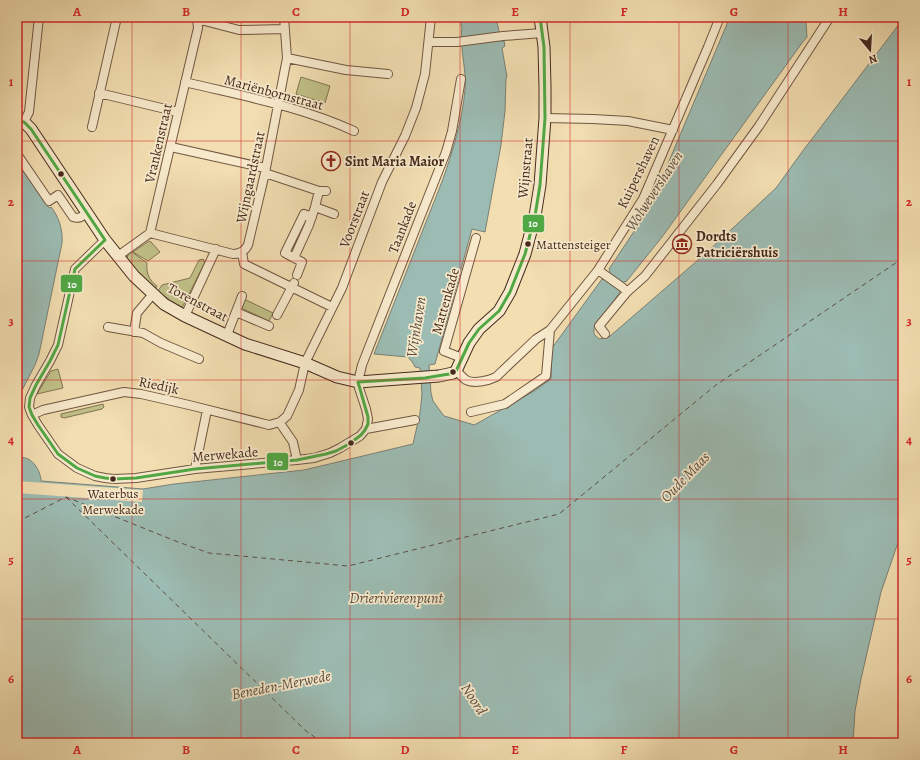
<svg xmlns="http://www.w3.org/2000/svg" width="920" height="760" font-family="Alegreya,serif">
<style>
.green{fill:#c0c087;stroke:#837452}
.water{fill:#9cbbb2;stroke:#7a8176}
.pier{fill:#f2deb1}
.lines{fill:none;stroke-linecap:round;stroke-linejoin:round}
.ferry{stroke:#5c4e42;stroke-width:1;stroke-dasharray:5 4;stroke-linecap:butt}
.street-casing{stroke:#715642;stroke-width:10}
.secondary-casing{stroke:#46291d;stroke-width:13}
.street{stroke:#f7eacc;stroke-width:8}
.secondary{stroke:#f7eacc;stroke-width:11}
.bus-1-casing{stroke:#f7eacc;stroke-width:6}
.bus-1{stroke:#50a844;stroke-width:3}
.grid{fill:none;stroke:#d62828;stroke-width:1;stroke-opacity:0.55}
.bus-dot{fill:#46291d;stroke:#f7eacc;stroke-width:1.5}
.labels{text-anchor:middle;stroke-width:3.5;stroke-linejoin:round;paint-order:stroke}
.bus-label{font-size:13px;fill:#46291d;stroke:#f7eacc;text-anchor:start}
.street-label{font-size:14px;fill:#46291d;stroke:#f7eacc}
.poi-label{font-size:14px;font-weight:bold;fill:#46291d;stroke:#f7eacc;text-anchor:start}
.water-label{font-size:15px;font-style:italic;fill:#5c4e42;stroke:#f7eacc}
.line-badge{stroke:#f7eacc;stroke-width:1.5}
.badge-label{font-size:11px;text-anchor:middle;font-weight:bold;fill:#fff}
.neatline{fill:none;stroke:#d62828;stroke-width:1.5}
.grid-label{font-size:13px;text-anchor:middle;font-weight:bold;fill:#d62828}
</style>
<rect width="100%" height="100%" fill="#f2deb1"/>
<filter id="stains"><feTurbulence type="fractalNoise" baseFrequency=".005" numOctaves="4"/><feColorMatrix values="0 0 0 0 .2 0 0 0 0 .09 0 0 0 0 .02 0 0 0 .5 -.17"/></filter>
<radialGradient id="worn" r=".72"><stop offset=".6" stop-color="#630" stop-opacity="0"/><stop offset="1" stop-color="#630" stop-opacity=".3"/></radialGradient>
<path class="green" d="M 301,77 L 330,86 L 325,103 L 296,94 Z
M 149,241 L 151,242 L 160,252 L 148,261 L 133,252 Z
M 132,252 L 147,263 C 146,273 149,280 157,286 L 155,289 L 138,272 L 127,258 L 128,255 Z
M 203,259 L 204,260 L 205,262 L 183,306 L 181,307 L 172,302 L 158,291 L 162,285 L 190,278 L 199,260 Z
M 244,299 L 273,313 L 269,321 L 239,307 Z
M 58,369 L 63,388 L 37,394 L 51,371 Z
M 103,404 L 104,407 L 102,409 L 64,418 L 61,417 L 61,414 Z"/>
<path class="water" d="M 461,17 L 496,17 L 501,41 L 504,41 L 505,46 L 502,48 L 507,77 L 506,78 L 505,111 L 501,145 L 485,232 L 472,229 L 435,364 L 429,365 L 431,393 L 433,401 L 444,416 L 471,424 L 474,425 L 478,423 L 534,391 L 551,379 L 552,348 L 602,279 L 606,279 L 610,271 L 609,269 L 637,227 L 661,180 L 730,17 L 805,17 L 806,23 L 807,37 L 802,43 L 662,237 L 626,282 L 625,281 L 619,288 L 621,291 L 594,328 L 594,334 L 599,339 L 609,337 L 705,254 L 776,188 L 802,152 L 903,19 L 903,528 L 881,592 L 861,679 L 855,711 L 853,743 L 17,743 L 17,453 C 23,460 21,456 28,459 C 36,463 41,474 41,481 L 143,489 L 174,484 L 304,470 L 413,444 L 420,413 L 422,394 L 420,368 L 415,367 L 413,363 L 408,357 L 374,354 L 443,179 C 453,150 462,121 465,90 C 467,69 459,47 462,26 L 461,26 Z
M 17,160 L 49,208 L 51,207 C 59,217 63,230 62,243 L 39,354 L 35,365 L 17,400 Z"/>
<path class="pier" d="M 17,481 L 143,490 L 142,502 L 17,493 Z"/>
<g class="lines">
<path class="ferry" d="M 66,497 L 306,731 L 323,743
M 17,522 L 66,497 L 178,542 L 209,553 L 348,566 L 559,514 L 716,385 L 903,258"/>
<g class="street-casing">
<path id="street" d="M 194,17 L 197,19 L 239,30 L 285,29
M 429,42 L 457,42 L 503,36 L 542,33
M 287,58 L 346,70 L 388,74
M 185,82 C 242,96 300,106 354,131
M 99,93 L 178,112
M 545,118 L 593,119 L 628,121 L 673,130
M 24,122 L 29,112 L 39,17
M 92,127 L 117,17
M 171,147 L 265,168
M 17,154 L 49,201 L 58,195 L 73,217 C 79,219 82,217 86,213
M 265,173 L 319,191 L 326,191
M 319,191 L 315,207 L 334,214
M 150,233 L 233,254 C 240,254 245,251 248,245 L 265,173 L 287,58 L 284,17
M 105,240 L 75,269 L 58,345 L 50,361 L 36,385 L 30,398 L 29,407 L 32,415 L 38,425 L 58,454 L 77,468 L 95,476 L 105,478 L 114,479 L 136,478 L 195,469 L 297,460 L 314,458 L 330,453 L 340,448 L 360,436 L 366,429 L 415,420
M 242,252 L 244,264 L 332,307
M 118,256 L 150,233 C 166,165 182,97 198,28 L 197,19
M 294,258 L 309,225 L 315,207
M 598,270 L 622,287 L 627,292
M 297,275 L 302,262 L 285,253 L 304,214 L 312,217
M 236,312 L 269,326
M 277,315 L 294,283
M 185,316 L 216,249
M 108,327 L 143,333 L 161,343 L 199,359
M 134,332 L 137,313 L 153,294
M 605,334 L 599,326 L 627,292 L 645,276 L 717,184 L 759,126 L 830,17
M 227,335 L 242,296
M 462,358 L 444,351 L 476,238
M 456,371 C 459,373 462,377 466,380 C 473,384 488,381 496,377 L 536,339 L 550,330 L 598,270 L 643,199 L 708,47 L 720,17
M 471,412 L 505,404 L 546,376 L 550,330
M 32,415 L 43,410 L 124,392 L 141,394 L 189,405 L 269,425 L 280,422 L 287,416 L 299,390 L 305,363 L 342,288 L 382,182 L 405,136 L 416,108 L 425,74 L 431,17
M 282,426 L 293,442 L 297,460
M 366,429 L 368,419 L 366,409 L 359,388 L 358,382 L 362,365 L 419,220 L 446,152 L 452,131 L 461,79
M 195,469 L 207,410"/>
</g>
<g class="secondary-casing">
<path id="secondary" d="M 17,121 L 24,122 L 31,129 L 105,240 L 134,276 L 164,304 L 185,316 L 245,344 L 305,363 L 337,377 L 358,382 L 439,376 L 453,373 L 456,371 L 469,343 L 479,329 L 499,311 L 510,292 L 525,254 L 535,216 L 540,185 L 545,118 L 545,87 L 544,47 L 540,17"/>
</g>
<use href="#street" class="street"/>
<use href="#secondary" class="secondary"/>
<g class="bus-1-casing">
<path id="bus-1" d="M 17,121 L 24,122 L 31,129 L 105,240 L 75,269 L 58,345 L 50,361 L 36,385 L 30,398 L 29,407 L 32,415 L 38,425 L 58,454 L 77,468 L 95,476 L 105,478 L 114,479 L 136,478 L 195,469 L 297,460 L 326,454 L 336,451 L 349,444 L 361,435 L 365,430 L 368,424 L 368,417 L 358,382 L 425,378 L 449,374 L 456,371 L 469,343 L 479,329 L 499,311 L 510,292 L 525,254 L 535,216 L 540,185 L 545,118 L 544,47 L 540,17"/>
</g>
<use href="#bus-1" class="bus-1"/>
</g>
<path class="grid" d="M 132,17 L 132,743M 241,17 L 241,743M 350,17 L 350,743M 460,17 L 460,743M 570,17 L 570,743M 679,17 L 679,743M 788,17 L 788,743M 17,141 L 903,141M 17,261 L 903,261M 17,380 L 903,380M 17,499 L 903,499M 17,619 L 903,619"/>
<defs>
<g id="church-ring" transform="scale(1)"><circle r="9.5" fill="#f7eacc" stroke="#8f2418" stroke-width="1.5"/><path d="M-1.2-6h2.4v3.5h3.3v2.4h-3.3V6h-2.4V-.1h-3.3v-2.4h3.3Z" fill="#8f2418"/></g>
<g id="museum-ring" transform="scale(1)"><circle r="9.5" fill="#f7eacc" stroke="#8f2418" stroke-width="1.5"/><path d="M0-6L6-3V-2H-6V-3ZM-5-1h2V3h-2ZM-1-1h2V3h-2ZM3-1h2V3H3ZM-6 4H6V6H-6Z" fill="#8f2418"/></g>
</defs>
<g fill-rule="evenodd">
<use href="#church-ring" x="331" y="161"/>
<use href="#museum-ring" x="682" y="244"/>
</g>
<g class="bus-dot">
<circle cx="61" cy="174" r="3.5"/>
<circle cx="528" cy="244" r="3.5"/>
<circle cx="453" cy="372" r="3.5"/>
<circle cx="351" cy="443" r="3.5"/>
<circle cx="113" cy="479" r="3.5"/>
</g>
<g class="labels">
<g class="bus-label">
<text x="536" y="249">Mattensteiger</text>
<text x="113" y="498" text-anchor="middle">Waterbus<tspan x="113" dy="16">Merwekade</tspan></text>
</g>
<g class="street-label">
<text transform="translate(274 92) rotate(15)" y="5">Mariënbornstraat</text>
<text transform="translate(158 143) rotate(-77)" y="5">Vrankenstraat</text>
<text transform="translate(525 168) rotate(-85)" y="5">Wijnstraat</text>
<text transform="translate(638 172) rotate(-64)" y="5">Kuipershaven</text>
<text transform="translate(250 177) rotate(-78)" y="5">Wijngaardstraat</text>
<text transform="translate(354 219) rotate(-69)" y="5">Voorstraat</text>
<text transform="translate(402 227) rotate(-69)" y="5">Taankade</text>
<text transform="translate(445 301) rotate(-74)" y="5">Mattenkade</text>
<text transform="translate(198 302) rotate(28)" y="5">Torenstraat</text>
<text transform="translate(159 385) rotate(12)" y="5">Riedijk</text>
<text transform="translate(225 454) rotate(-5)" y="5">Merwekade</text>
</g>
<g class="poi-label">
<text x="345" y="166">Sint Maria Maior</text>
<text x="696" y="241">Dordts<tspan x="696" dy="16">Patriciërshuis</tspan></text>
</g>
<g class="water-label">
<text transform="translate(654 191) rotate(-57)" y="5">Wolwevershaven</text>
<text transform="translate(416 327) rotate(-81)" y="5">Wijnhaven</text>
<text transform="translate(685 477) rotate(-46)" y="5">Oude Maas</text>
<text x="396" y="603">Drierivierenpunt</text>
<text transform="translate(281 685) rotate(-11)" y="5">Beneden-Merwede</text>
<text transform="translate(474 699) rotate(57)" y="5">Noord</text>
</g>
</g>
<g class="line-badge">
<rect x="522" y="214" width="23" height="19" rx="4" fill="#50a844"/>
<rect x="60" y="274" width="23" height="19" rx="4" fill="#50a844"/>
<rect x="266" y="452" width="23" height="19" rx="4" fill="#50a844"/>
</g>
<g class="badge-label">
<text x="533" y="227">10</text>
<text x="72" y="288">10</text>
<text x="278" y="466">10</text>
</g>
<rect width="920" height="760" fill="none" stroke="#f2deb1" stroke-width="44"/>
<g transform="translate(870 50) rotate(162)" stroke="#f7eacc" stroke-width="3" paint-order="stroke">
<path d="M0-3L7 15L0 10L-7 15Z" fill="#46291d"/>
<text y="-6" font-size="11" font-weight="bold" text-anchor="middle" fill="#46291d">N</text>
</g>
<rect x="22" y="22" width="876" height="716" class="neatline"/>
<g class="grid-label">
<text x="77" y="16">A</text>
<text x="186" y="16">B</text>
<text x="296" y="16">C</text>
<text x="405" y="16">D</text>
<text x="515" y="16">E</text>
<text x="624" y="16">F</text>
<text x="734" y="16">G</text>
<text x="843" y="16">H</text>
<text x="11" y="86">1</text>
<text x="909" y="86">1</text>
<text x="11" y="206">2</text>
<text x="909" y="206">2</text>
<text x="11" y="325">3</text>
<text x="909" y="325">3</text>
<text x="11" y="444">4</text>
<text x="909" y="444">4</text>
<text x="11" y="564">5</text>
<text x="909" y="564">5</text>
<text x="11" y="683">6</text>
<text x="909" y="683">6</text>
<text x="77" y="754">A</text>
<text x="186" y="754">B</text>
<text x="296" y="754">C</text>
<text x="405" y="754">D</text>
<text x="515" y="754">E</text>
<text x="624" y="754">F</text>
<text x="734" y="754">G</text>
<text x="843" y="754">H</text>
</g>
<rect width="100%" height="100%" filter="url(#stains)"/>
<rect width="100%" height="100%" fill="url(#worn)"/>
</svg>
